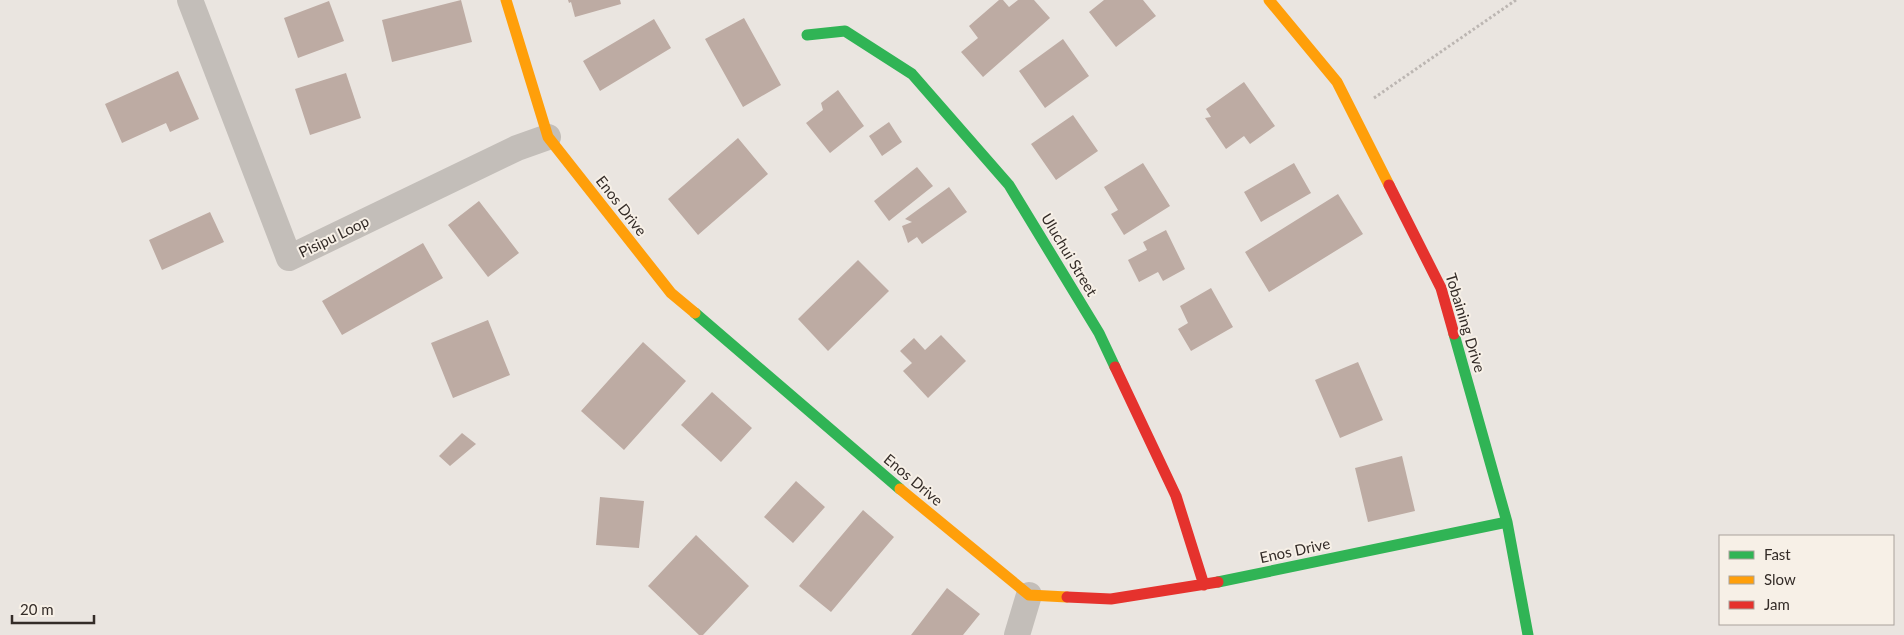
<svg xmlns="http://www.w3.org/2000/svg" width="1904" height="635" font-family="Lato,sans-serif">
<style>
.building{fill:#bdaba3}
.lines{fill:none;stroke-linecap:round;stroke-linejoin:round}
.path{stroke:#bcb6b2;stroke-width:3;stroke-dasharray:2.5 2.5;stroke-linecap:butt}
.street{stroke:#c3beb9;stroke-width:26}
.fast{stroke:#30b455;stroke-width:11}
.slow{stroke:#ff9f0a;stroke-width:11}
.jam{stroke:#e5322d;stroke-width:11}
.labels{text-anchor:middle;stroke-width:4;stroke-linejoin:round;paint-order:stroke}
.street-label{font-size:15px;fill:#342c28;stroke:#f7f0e7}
</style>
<rect width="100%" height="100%" fill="#eae5e0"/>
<path class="building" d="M 461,0 L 472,42 L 392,62 L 382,20 Z
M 568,0 L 620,0 L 621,4 L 575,17 L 571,2 L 569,3 Z
M 999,0 L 1003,0 L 1009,7 L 1018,0 L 1034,0 L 1050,18 L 983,77 L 961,52 L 978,38 L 969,26 Z
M 1104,0 L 1143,0 L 1156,16 L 1116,47 L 1089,12 Z
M 329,1 L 344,41 L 298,58 L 284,18 Z
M 744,18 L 781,85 L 743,107 L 705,39 Z
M 654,19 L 671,48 L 600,91 L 583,61 Z
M 1063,39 L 1089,76 L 1045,108 L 1019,71 Z
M 178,71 L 199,119 L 170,132 L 166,123 L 122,143 L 105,104 Z
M 346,73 L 361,118 L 310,135 L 295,89 Z
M 1244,82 L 1275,126 L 1250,144 L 1244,136 L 1226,149 L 1205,118 L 1211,117 L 1206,109 Z
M 838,90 L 864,126 L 830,153 L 806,123 L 823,110 L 821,103 Z
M 1073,115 L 1098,151 L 1056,180 L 1031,144 Z
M 889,122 L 902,142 L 882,156 L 869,136 Z
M 738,138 L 768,174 L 698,235 L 668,199 Z
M 1143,163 L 1170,206 L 1124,235 L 1111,214 L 1118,210 L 1104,187 Z
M 1294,163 L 1311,193 L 1261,222 L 1244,192 Z
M 917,167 L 933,186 L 889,221 L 874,201 Z
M 949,187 L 967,212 L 922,244 L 917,237 L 908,243 L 902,226 L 912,222 L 905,219 Z
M 1338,194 L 1363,234 L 1269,292 L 1245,252 Z
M 479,201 L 519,253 L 488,277 L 448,225 Z
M 210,212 L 224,242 L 162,270 L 149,240 Z
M 1166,230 L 1185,269 L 1163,281 L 1158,272 L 1139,282 L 1128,260 L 1147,250 L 1143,242 Z
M 423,243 L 443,278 L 342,335 L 322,301 Z
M 858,260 L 889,291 L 828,351 L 798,319 Z
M 1211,288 L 1233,327 L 1191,351 L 1178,329 L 1188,323 L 1180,306 Z
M 488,320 L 510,375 L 453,398 L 431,343 Z
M 941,335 L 966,361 L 928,398 L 903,371 L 912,363 L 900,351 L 914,338 L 925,350 Z
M 643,342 L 686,381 L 624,450 L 581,411 Z
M 1358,362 L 1383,420 L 1340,438 L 1315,380 Z
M 712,392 L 752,428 L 721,462 L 681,425 Z
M 462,433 L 476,444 L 450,466 L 439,456 Z
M 1402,456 L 1415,511 L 1368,522 L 1355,468 Z
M 796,481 L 825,507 L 793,543 L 764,517 Z
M 600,497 L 644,501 L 639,548 L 596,545 Z
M 863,510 L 894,537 L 831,612 L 799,586 Z
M 696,535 L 749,586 L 703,635 L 699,635 L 648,586 Z
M 947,588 L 980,614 L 963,635 L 911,635 Z"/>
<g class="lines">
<path class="path" d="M 1374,98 L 1516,0"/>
<path class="street" d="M 190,0 L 289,258 L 517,148 L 548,137
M 1017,635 L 1029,595"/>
<path class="fast" d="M 807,35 L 845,31 L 912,74 L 1009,185 L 1099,333 L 1115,367
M 695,313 L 900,489
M 1454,334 L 1507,522 L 1528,635
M 1218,582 L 1507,522"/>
<path class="slow" d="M 506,0 L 548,137 L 671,293 L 695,313
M 1269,0 L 1337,82 L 1389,185
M 900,489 L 1029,595 L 1067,597"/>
<path class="jam" d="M 1389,185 L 1441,288 L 1454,334
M 1115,367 L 1176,496 L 1204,585
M 1067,597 L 1111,599 L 1218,582"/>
</g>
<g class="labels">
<g class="street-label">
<text transform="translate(621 206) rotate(52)" y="5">Enos Drive</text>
<text transform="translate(334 237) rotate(-26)" y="5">Pisipu Loop</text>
<text transform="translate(1069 255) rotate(59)" y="5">Uluchui Street</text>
<text transform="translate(1465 323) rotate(73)" y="5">Tobaining Drive</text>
<text transform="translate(913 480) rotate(40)" y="5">Enos Drive</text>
<text transform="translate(1295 551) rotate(-12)" y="5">Enos Drive</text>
</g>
</g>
<rect x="1719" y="535" width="175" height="90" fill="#f7f0e7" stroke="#a9a29b"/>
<rect x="1729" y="551" width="25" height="8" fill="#30b455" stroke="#a9a29b"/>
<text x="1764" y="560" font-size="15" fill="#342c28">Fast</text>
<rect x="1729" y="576" width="25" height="8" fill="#ff9f0a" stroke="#a9a29b"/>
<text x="1764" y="585" font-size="15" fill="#342c28">Slow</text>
<rect x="1729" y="601" width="25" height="8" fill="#e5322d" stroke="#a9a29b"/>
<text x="1764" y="610" font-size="15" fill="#342c28">Jam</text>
<path d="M12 615v8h82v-8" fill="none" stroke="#342c28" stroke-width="2.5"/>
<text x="20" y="615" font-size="15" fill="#342c28" stroke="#f7f0e7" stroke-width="4" paint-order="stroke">20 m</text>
</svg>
